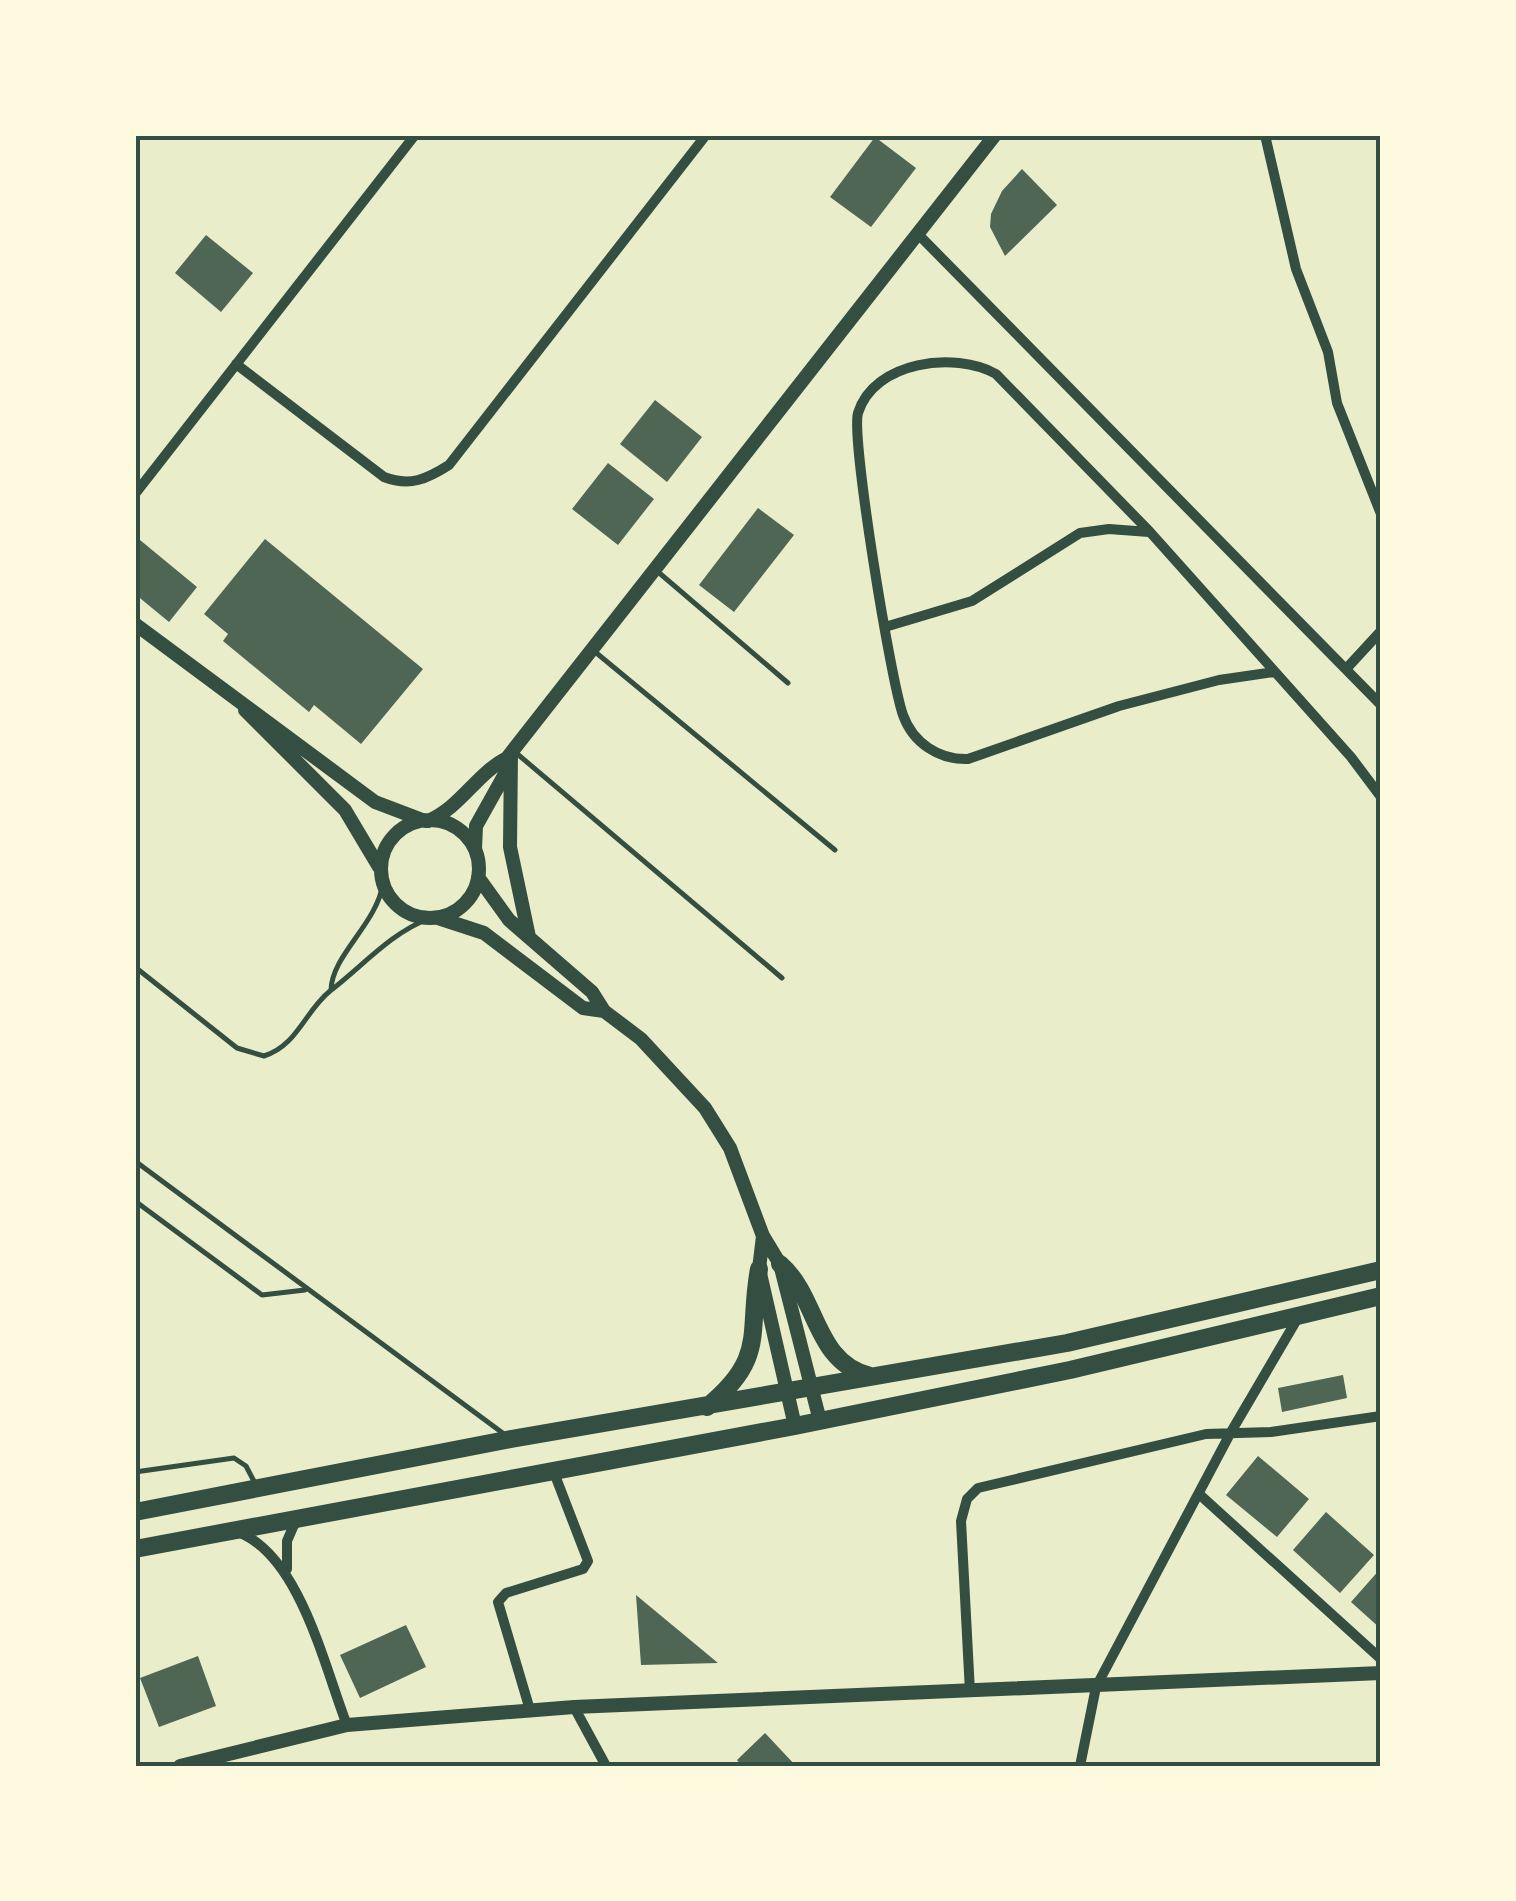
<svg xmlns="http://www.w3.org/2000/svg" width="1516" height="1901" font-family="'Roboto Condensed',sans-serif">
<style>
.building{fill:#4f6655}
.lines{fill:none;stroke-linecap:round;stroke-linejoin:round}
.service{stroke:#344e41;stroke-width:5}
.minor{stroke:#344e41;stroke-width:10}
.tertiary{stroke:#344e41;stroke-width:14}
.primary{stroke:#344e41;stroke-width:18}
.neatline{fill:none;stroke:#344e41;stroke-width:4}
</style>
<rect width="100%" height="100%" fill="#e9edc9"/>
<path class="building" d="M 875,137 L 916,168 L 871,227 L 830,197 Z
M 1022,169 L 1057,205 L 1005,256 L 990,227 L 991,214 L 1002,191 Z
M 206,235 L 253,273 L 221,312 L 175,273 Z
M 655,400 L 702,437 L 667,482 L 620,444 Z
M 608,463 L 654,499 L 618,545 L 572,509 Z
M 758,508 L 794,535 L 734,612 L 699,585 Z
M 265,539 L 423,669 L 361,744 L 314,705 L 309,712 L 223,641 L 228,634 L 204,614 Z
M 140,540 L 197,587 L 169,622 L 135,594 L 135,548 Z
M 1343,1375 L 1347,1398 L 1282,1412 L 1278,1388 Z
M 1258,1456 L 1309,1499 L 1277,1537 L 1226,1495 Z
M 1326,1512 L 1374,1555 L 1340,1593 L 1293,1550 Z
M 1381,1568 L 1381,1629 L 1351,1602 Z
M 636,1595 L 718,1663 L 641,1665 Z
M 406,1625 L 426,1667 L 360,1698 L 340,1655 Z
M 198,1656 L 216,1706 L 159,1727 L 140,1678 Z
M 765,1733 L 796,1766 L 742,1766 L 737,1760 Z"/>
<g class="lines">
<path class="service" d="M 657,571 L 788,683
M 594,651 L 835,850
M 515,752 L 782,978
M 135,967 L 237,1048 L 264,1056 C 297,1046 305,1011 330,991 C 363,966 389,934 430,918
M 331,990 C 332,955 376,925 383,884
M 135,1161 L 504,1434
M 135,1201 L 262,1295 L 305,1290
M 135,1472 L 234,1458 L 246,1466 L 256,1485"/>
<path class="minor" d="M 1265,135 L 1296,269 L 1328,352 L 1337,403 L 1381,514
M 917,233 L 1381,705
M 236,364 L 384,477 C 410,487 427,479 449,465 L 706,135
M 135,494 L 415,135
M 885,627 L 972,601 L 1080,533 L 1109,529 L 1149,532
M 1346,669 L 1381,631
M 1274,672 L 1219,680 L 1119,706 L 968,759 C 939,760 913,743 903,715 C 891,682 851,439 858,413 C 874,361 955,351 996,374 L 1150,532 L 1351,757 L 1381,797
M 1199,1494 L 1381,1659
M 238,1532 C 300,1556 324,1666 347,1725
M 287,1569 L 287,1541 L 297,1518
M 970,1692 L 961,1521 L 967,1499 L 978,1488 L 1206,1434 L 1271,1432 L 1381,1416
M 574,1707 L 606,1766
M 530,1710 L 498,1602 L 506,1593 L 583,1569 L 588,1561 L 553,1470
M 1080,1766 L 1096,1687 L 1231,1432 L 1299,1316"/>
<path class="tertiary" d="M 135,624 L 375,802 L 425,821
M 245,710 L 345,810 L 379,867
M 511,753 L 510,847 L 529,937
M381 869a49 49 0 1 1 98 0a49 49 0 1 1-98 0Z
M 428,821 C 461,807 476,774 507,758 L 995,135
M 475,849 L 476,826 L 505,774
M 478,877 L 509,920 L 592,992 L 604,1011 L 641,1039 L 705,1108 L 730,1148 L 763,1236 L 780,1264 L 820,1421
M 438,918 L 484,933 L 583,1008 L 604,1011
M 763,1236 L 759,1269 L 795,1426
M 180,1766 L 347,1725 L 574,1707 L 1381,1673"/>
<path class="primary" d="M 780,1264 C 819,1298 813,1361 870,1376
M 707,1407 C 768,1357 747,1333 759,1269
M 135,1512 L 511,1439 L 1067,1343 L 1381,1270
M 135,1549 L 795,1426 L 1070,1370 L 1381,1296"/>
</g>
<rect width="1516" height="1901" fill="none" stroke="#fefae0" stroke-width="275"/>
<rect x="138" y="138" width="1240" height="1626" class="neatline"/>
</svg>
